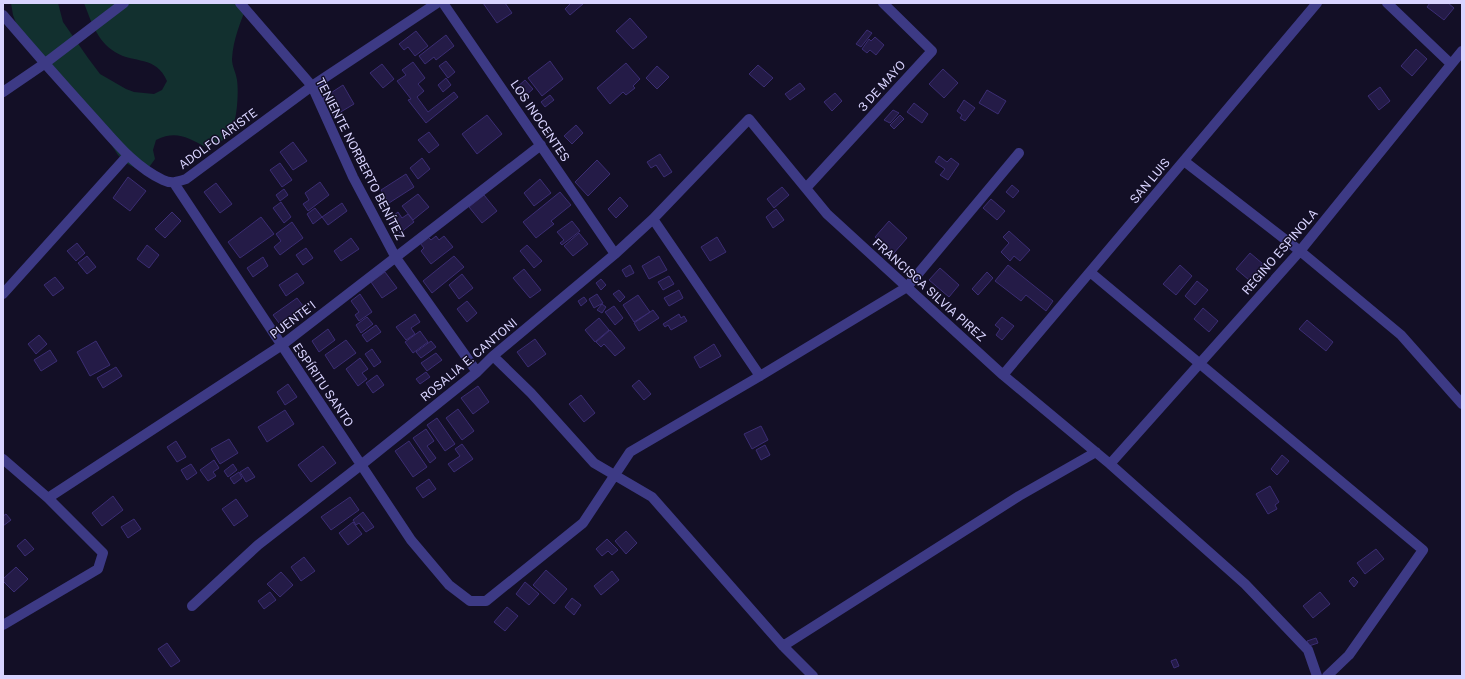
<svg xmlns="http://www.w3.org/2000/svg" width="1465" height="679" font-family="'Public Sans',sans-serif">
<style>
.green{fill:#12302f}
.building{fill:#241b47;stroke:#3b2d73}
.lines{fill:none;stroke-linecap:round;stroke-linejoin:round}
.minor{stroke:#3d3a85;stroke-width:10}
.labels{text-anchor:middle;stroke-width:3;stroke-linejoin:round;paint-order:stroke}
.street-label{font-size:12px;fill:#d9d4ff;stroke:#130f26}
</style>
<rect width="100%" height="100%" fill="#130f26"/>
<path class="green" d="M 11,3 L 58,3 L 63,22 L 88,58 L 100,74 L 126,89 L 134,92 L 154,94 L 162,90 L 167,81 C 156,55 134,64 115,52 C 97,41 91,21 84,3 L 248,3 C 241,21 233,39 232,59 C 232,67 236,72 237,80 C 239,93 237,127 228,136 C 223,142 213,144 206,147 C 187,138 177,130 156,140 L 153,150 L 155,159 L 147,170 L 137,169 L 126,163 L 118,155 L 91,113 L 19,31 L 13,15 Z"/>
<path class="building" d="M 483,3 L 505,3 L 512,13 L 497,23 Z
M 571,3 L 583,4 L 570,15 L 565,9 Z
M 1430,3 L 1448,3 L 1454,8 L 1444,20 L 1427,7 Z
M 630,18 L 647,37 L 633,49 L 616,31 Z
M 867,30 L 872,33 L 861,47 L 856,44 Z
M 416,31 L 428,46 L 415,56 L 408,47 L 404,50 L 399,44 Z
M 446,35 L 454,46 L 436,60 L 434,57 L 425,64 L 419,56 Z
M 875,37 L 884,45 L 876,55 L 870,50 L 867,53 L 862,49 L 869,39 L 871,41 Z
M 1416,49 L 1427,59 L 1412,76 L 1401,66 Z
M 446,61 L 455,72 L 448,78 L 439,66 Z
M 550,61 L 563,79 L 542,96 L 528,78 Z
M 413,62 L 425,78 L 418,84 L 424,91 L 417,97 L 428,112 L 454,92 L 458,97 L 426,123 L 408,100 L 411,99 L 397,81 L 406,75 L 402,70 Z
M 626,63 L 640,79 L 633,86 L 635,88 L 626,95 L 623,92 L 610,104 L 597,88 Z
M 382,64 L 394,79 L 383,88 L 370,73 Z
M 758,65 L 773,78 L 764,87 L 749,74 Z
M 657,66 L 669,77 L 657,89 L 646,78 Z
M 943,69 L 958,83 L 944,98 L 929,84 Z
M 446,78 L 451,85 L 443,92 L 438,85 Z
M 525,80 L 533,89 L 524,97 L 516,88 Z
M 800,83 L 805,89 L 790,100 L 785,94 Z
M 343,85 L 354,104 L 334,116 L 323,98 Z
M 1380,87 L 1390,101 L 1379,110 L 1368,96 Z
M 987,90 L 1006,101 L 998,114 L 979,103 Z
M 835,93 L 842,101 L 832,111 L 824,102 Z
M 550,95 L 554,100 L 545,107 L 541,102 Z
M 964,100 L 975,108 L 965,121 L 960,118 L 962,115 L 957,111 Z
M 914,103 L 928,114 L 922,123 L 907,112 Z
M 893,110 L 899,113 L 890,123 L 884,120 Z
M 487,115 L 502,134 L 477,154 L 462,134 Z
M 900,115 L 904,119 L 894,129 L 890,125 Z
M 576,125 L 583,133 L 572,144 L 564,136 Z
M 429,132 L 439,145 L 429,153 L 418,140 Z
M 293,142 L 307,161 L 293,170 L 280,152 Z
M 660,154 L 672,172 L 664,177 L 656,165 L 651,168 L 647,162 Z
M 939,156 L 947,162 L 951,158 L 959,164 L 948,180 L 940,175 L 945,169 L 935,162 Z
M 422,158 L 430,169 L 418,179 L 410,168 Z
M 597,160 L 610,174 L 588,196 L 575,182 Z
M 280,163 L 292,180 L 282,187 L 270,170 Z
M 406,174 L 414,187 L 389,203 L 381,190 Z
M 128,177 L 146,191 L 130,211 L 113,198 Z
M 540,179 L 551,193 L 534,206 L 524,193 Z
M 320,182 L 329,195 L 308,211 L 303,204 L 309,200 L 305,193 Z
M 216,183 L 232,204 L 220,213 L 204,192 Z
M 1012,185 L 1019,191 L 1013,198 L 1006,192 Z
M 782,187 L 789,195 L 774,208 L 767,199 Z
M 284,189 L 288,195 L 280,201 L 276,195 Z
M 560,192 L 571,205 L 551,221 L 554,224 L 536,238 L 523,222 Z
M 418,194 L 429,207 L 413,220 L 402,206 Z
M 484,195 L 497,211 L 482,223 L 469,207 Z
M 620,197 L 628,206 L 616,218 L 608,209 Z
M 991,199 L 1005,211 L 997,220 L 983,208 Z
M 281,202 L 291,217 L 284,223 L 273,208 Z
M 342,203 L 347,211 L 328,225 L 322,217 Z
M 315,208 L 322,217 L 313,224 L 307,214 Z
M 776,209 L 784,220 L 773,228 L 766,217 Z
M 172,212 L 181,221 L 165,238 L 155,229 Z
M 398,212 L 402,218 L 408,214 L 414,222 L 400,233 L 389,219 Z
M 261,217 L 274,234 L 240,258 L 228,242 Z
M 572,221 L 580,231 L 562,245 L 560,243 L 564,240 L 557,232 Z
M 889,221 L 907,238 L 893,254 L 875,237 Z
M 292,222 L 303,238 L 280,255 L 274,247 L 281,241 L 276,234 Z
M 1009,231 L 1030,250 L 1020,261 L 1014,256 L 1010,261 L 1001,252 L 1009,243 L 1003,237 Z
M 579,233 L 588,244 L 573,256 L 564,246 Z
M 436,236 L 439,240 L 444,236 L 453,247 L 431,264 L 421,251 L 424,248 L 420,243 L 428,237 L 431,240 Z
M 717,237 L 726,252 L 710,261 L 701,247 Z
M 351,238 L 359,249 L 341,261 L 334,251 Z
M 77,243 L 85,253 L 76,261 L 67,251 Z
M 147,245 L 159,255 L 149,268 L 137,259 Z
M 527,245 L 542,261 L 534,268 L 520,251 Z
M 306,248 L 313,258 L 303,265 L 296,255 Z
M 1250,253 L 1263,264 L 1249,280 L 1236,269 Z
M 87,256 L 96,267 L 87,274 L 78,263 Z
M 454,256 L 464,267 L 432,293 L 423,281 Z
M 659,256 L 667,270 L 649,279 L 642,266 Z
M 263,257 L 268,266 L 253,277 L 247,268 Z
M 630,265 L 634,273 L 626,277 L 622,270 Z
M 1008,265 L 1053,301 L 1046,311 L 1026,295 L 1021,301 L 995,281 Z
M 1180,265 L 1192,276 L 1176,295 L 1163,284 Z
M 940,268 L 959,285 L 949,297 L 929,280 Z
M 524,269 L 541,290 L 530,298 L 513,278 Z
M 385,272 L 397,288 L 382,298 L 371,282 Z
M 987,272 L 993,278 L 978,295 L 972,289 Z
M 297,273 L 304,283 L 286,296 L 279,285 Z
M 462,274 L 473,288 L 459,299 L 449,285 Z
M 669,276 L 674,284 L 663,290 L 658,282 Z
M 55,277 L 64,288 L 53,296 L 44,285 Z
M 601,279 L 606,285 L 601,290 L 596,283 Z
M 1197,281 L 1208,290 L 1195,305 L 1185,296 Z
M 619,290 L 625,297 L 620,302 L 613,294 Z
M 679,290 L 683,298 L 669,306 L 664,298 Z
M 360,294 L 372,312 L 359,321 L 355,315 L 359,312 L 351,301 Z
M 597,294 L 603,303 L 594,308 L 589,299 Z
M 638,295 L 650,312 L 634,322 L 623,305 Z
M 584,297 L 587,301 L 581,306 L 578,301 Z
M 297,298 L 306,310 L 282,327 L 273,315 Z
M 467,301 L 477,313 L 467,322 L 457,309 Z
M 602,304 L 606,307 L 602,313 L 597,310 Z
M 614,306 L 623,318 L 615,325 L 605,312 Z
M 1203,308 L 1218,321 L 1209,332 L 1194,319 Z
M 653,310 L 659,318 L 639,331 L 634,323 Z
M 415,314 L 420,322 L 411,328 L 415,334 L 406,340 L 396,327 Z
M 679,314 L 681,318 L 684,316 L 687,321 L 671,330 L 668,325 L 665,327 L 663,324 Z
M 367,317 L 373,324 L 361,333 L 356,325 Z
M 1002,317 L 1014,326 L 1002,340 L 996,335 L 1000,329 L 995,325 Z
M 599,318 L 609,330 L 595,342 L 585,330 Z
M 1307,320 L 1333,342 L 1326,351 L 1299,329 Z
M 376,325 L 381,332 L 367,342 L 362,335 Z
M 328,329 L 335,340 L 319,352 L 312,341 Z
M 610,330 L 625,348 L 615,356 L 604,344 L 601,347 L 596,342 Z
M 420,331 L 428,342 L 413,353 L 405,342 Z
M 39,335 L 47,344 L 36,354 L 28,344 Z
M 535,339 L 546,354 L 528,367 L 517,352 Z
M 346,340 L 356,353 L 334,369 L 325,355 Z
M 96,341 L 110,365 L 90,376 L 77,352 Z
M 431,341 L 436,347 L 421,358 L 416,352 Z
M 714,344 L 721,356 L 700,368 L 694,357 Z
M 372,349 L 381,362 L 374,367 L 365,354 Z
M 50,350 L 57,361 L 41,371 L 34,360 Z
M 436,353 L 442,360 L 427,371 L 421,363 Z
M 360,358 L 368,369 L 362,373 L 367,379 L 358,386 L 346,369 Z
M 116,367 L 122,376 L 103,388 L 97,378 Z
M 426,372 L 430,377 L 420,384 L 416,379 Z
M 377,375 L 384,385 L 373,393 L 366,383 Z
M 639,380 L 651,394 L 644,400 L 632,386 Z
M 288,384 L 297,397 L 285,405 L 277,392 Z
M 478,386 L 489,402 L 473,414 L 461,398 Z
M 581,395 L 595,413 L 584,422 L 569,404 Z
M 458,409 L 474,431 L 462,440 L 446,418 Z
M 285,410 L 294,424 L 267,442 L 258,427 Z
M 437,418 L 455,444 L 445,451 L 427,425 Z
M 761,426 L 768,440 L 752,449 L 744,434 Z
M 426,429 L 434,441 L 427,446 L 436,458 L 430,463 L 413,438 Z
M 229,439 L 238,453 L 220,464 L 211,449 Z
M 176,441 L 186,457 L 177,462 L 167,447 Z
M 409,441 L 427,467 L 413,477 L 395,451 Z
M 462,444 L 473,459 L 454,472 L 448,464 L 460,456 L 455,449 Z
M 765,445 L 770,455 L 761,460 L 756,450 Z
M 323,446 L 336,463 L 311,482 L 298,465 Z
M 1282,455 L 1289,461 L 1277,475 L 1271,469 Z
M 214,460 L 219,468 L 213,472 L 216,476 L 208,481 L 200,470 Z
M 191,464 L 197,473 L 187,480 L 181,470 Z
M 233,464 L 237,470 L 228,477 L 224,471 Z
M 248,467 L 255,477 L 246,482 L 240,472 Z
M 239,472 L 242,478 L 234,484 L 230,478 Z
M 429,479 L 436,489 L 423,498 L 416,488 Z
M 1270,486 L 1279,502 L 1275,505 L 1277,509 L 1268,514 L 1256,494 Z
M 113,496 L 123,510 L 102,526 L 92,513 Z
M 350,497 L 359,510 L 331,530 L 321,517 Z
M 236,499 L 248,516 L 234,526 L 222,509 Z
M 363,512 L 374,527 L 366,532 L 359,523 L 356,525 L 353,520 Z
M 6,514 L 11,520 L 3,526 L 3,516 Z
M 134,519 L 141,529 L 128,538 L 121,527 Z
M 353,522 L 362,534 L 348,545 L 339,533 Z
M 626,531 L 637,543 L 626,554 L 615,541 Z
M 25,539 L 34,549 L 25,556 L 17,546 Z
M 607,539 L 618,550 L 612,555 L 608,551 L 602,556 L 596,549 Z
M 1376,549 L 1384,559 L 1365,574 L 1357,563 Z
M 304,557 L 315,571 L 301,581 L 291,567 Z
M 16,567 L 28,579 L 14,592 L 3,581 L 3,579 Z
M 546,570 L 567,589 L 554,604 L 533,585 Z
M 612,571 L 619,580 L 601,595 L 594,586 Z
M 281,572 L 293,585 L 280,597 L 267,584 Z
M 1353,577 L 1358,582 L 1354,587 L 1349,581 Z
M 525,582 L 539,594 L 529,605 L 516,594 Z
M 270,592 L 276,600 L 264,609 L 258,601 Z
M 1320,592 L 1330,604 L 1313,618 L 1303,606 Z
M 572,598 L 581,605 L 574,615 L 565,607 Z
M 507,607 L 518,616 L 505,631 L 494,622 Z
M 1316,638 L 1318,643 L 1309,646 L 1307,641 Z
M 167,643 L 180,661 L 171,667 L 158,649 Z
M 1176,659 L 1179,666 L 1174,668 L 1171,661 Z"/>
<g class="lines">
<path class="minor" d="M 240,3 L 312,86 L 353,177 L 396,258 L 477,372
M 443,3 L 615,254
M 1387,3 L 1451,64
M 3,15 C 32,49 61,82 91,115 C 113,139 133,166 163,180 C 171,184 177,182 186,179 L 312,86 L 437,3
M 3,92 L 44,64 L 124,3
M 1184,161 L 1300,251 L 1401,335 L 1462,404
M 174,183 L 411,540 L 449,585 L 470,601 L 486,601 L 583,523 L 630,452 L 760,376 L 907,287 L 1019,153
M 806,188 L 932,51 L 883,3
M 653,219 L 760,376
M 1090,272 L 1423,550 L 1349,655 L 1327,676
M 3,294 L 128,155
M 493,356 L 531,393 L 594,463 L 652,497 L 783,646 L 813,676
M 1003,375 L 1317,3
M 3,459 L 48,498 L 103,553 L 98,569 L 3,625
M 1110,464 L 1300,251 L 1462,51
M 48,498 L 282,345 L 541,145
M 192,606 L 258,545 L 361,465 L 477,372 L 493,356 L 615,254 L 653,219 L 749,119 L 827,214 L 1003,375 L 1110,464 L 1245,584 L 1308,650 L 1317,676
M 783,646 L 1019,496 L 1096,452"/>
</g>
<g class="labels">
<g class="street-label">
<text transform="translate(882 86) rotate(-48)" y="4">3 DE MAYO</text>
<text transform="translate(540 121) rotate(56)" y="4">LOS INOCENTES</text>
<text transform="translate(218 139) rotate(-36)" y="4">ADOLFO ARISTE</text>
<text transform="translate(360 159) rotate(63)" y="4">TENIENTE NORBERTO BENÍTEZ</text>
<text transform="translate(1150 181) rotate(-50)" y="4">SAN LUIS</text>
<text transform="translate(1280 252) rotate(-49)" y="4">REGINO ESPINOLA</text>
<text transform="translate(929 290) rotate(42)" y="4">FRANCISCA SILVIA PIREZ</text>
<text transform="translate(293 320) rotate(-37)" y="4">PUENTE'I</text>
<text transform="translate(469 360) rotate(-40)" y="4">ROSALIA E. CANTONI</text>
<text transform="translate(323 385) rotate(56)" y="4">ESPÍRITU SANTO</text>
</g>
</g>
<rect width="1465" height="679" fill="none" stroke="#d9d4ff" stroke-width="8"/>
</svg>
